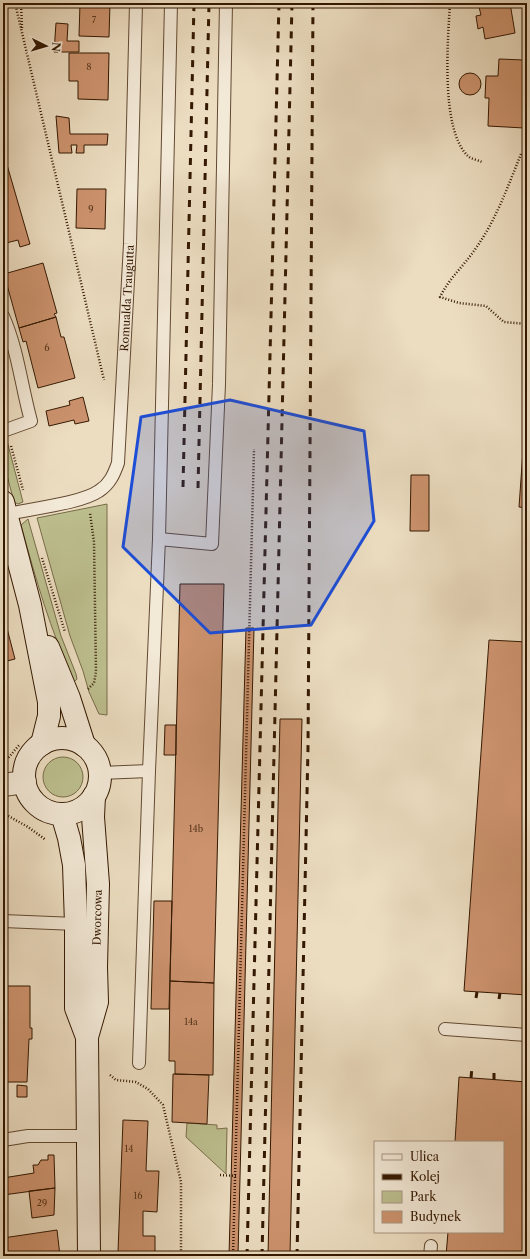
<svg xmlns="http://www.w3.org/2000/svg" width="530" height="1259" font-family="'Libre Caslon Text',serif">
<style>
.green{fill:#bdbf8f;stroke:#786c48}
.building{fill:#cc936e;stroke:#341801}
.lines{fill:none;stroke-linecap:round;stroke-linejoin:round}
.lane-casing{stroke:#624931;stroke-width:14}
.street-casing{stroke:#624931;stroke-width:24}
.secondary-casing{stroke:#341801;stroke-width:24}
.path{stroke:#341801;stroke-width:2.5;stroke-dasharray:1 2;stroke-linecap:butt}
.lane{stroke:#f3e9d7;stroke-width:12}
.street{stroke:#f3e9d7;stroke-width:22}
.secondary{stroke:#f3e9d7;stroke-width:22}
.rail{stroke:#341801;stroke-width:3;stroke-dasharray:7 7;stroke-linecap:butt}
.marked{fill:#1d4ed8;fill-opacity:0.2;stroke:#1d4ed8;stroke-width:3;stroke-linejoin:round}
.labels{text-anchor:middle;stroke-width:3;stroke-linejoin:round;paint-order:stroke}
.number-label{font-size:9px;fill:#5a371c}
.street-label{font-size:11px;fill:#341801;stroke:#f3e9d7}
</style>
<rect width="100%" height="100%" fill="#ecddc1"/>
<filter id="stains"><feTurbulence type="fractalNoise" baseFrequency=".005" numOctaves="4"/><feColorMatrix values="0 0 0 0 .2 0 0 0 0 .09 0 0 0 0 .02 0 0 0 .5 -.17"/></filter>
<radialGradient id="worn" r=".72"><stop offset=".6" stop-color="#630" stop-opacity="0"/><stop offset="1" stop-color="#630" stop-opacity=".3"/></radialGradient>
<path class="green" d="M 6,437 L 23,502 L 18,504 L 14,502 L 3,460 L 3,438 Z
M 107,504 L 107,715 L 99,714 L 89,692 L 83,671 L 70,636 L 37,518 Z
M 28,519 L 61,636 L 76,674 L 77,679 L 74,682 C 50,629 36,580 21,525 Z
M43 777a20 20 0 1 1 40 0a20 20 0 1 1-40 0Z
M 187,1123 L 217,1125 L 217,1129 L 227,1128 L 226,1174 L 186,1137 Z"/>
<path class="building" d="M 80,3 L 110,3 L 109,37 L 79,36 Z
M 501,3 L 510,3 L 515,33 L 485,39 L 483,27 L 478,29 L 476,16 L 481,15 L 479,7 Z
M 56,23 L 68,24 L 67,41 L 79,41 L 79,52 L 54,52 Z
M 69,53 L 109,53 L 108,100 L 78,99 L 78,81 L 69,81 Z
M 499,59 L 524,60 L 524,77 L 526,77 L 524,128 L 488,126 L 489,98 L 485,98 L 486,76 L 498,76 Z
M459 84a11 11 0 1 1 22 0a11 11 0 1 1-22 0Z
M 56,116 L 69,118 L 70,134 L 108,134 L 107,145 L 84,145 L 84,153 L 76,153 L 77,145 L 71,145 L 72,153 L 59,153 Z
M 3,151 L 30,244 L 20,247 L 18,240 L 6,243 L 3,239 Z
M 77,189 L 106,189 L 105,229 L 76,228 Z
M 43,263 L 57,313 L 54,314 L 56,317 L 19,328 L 4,274 Z
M 56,317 L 61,337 L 64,337 L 75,378 L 38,388 L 26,341 L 23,342 L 19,328 Z
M 527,395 L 527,508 L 519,507 Z
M 83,397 L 89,421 L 75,424 L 74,420 L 49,426 L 46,411 L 70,405 L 69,401 Z
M 411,475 L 429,475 L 429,531 L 410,531 Z
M 180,584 L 224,584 L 214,983 L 170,981 Z
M 3,613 L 15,659 L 3,662 Z
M 246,628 L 254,628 L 238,1256 L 229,1256 Z
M 489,640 L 527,642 L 527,995 L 464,991 Z
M 280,719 L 302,719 L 290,1256 L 268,1256 Z
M 165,725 L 176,725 L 176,755 L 164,755 Z
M 154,901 L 172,901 L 169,1009 L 151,1009 Z
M 170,981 L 214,983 L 213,1075 L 175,1074 L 175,1061 L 169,1061 Z
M 3,986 L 30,986 L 30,1028 L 32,1028 L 32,1039 L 29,1039 L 27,1082 L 3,1082 Z
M 173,1074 L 209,1075 L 207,1124 L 172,1122 Z
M 459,1077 L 527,1082 L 527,1256 L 446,1256 L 448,1232 L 503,1232 L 503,1142 L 455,1142 Z
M 17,1085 L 27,1086 L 27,1097 L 17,1097 Z
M 123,1120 L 148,1121 L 146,1171 L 159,1171 L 157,1212 L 143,1211 L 143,1236 L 155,1236 L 155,1256 L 130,1256 L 130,1252 L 118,1252 Z
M 48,1155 L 54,1155 L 55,1188 L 3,1195 L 3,1178 L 34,1173 L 33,1165 L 38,1165 L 41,1160 L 48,1160 Z
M 55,1188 L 54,1215 L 32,1218 L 29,1191 Z
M 57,1230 L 60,1256 L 3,1256 L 3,1238 Z"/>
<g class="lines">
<g class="lane-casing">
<g id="lane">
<path d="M 3,316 C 18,350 21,385 31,421 L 3,431"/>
<path id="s1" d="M 3,515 C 27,509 80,504 99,491 C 110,484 114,474 118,463 L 130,244 L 136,3"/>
<path d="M 159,539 L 212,544 L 219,384 L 226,3"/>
<path d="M 100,773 L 149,771"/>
<path d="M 3,921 L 76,924"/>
<path d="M 445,1029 L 527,1035"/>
<path d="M 139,1063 L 149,771 L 159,539 L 171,3"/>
<path d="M 3,1140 L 28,1136 L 88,1136"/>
<path d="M 430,1256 L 431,1246"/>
</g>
</g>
<g class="street-casing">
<path id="street" d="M 3,785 L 25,782"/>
</g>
<g class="secondary-casing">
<g id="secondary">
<path d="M 3,502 L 30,605 L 49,702 L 49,716 L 42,744"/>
<path d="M 48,647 L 69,698 L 84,745"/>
<circle cx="62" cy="776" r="38"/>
<path d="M 62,814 L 69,838 L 74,865 L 76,924 L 76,1008 L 87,1037"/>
<path id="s2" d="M 89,1256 L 87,1037 L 97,1002 L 96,967 L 98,884 L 93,817 L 94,796"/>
</g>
</g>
<path class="path" d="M 15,3 L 104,380
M 21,3 L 22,28
M 450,3 C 448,39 440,130 468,156 C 471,159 478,160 482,162
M 521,154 C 508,186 496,220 476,248 C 464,266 450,277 440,297 L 459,303 L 486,306 L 504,322 L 527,324
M 11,446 L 23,490
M 42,558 L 65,632
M 88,689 L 94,683 L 96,672 L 94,542 L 90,513
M 3,760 L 9,757 L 20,744
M 3,813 L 28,827 L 46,840
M 110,1075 L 116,1080 L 136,1082 L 148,1089 L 163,1105 L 181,1182 L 181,1256
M 3,1117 L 4,1117
M 220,1175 L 236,1176
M 233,1256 L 254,449"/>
<use href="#lane" class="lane"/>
<use href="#street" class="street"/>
<use href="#secondary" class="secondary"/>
<path class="rail" d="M 183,487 L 194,3
M 198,488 L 209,3
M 476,998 L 477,992
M 499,999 L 500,993
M 471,1078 L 472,1067
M 494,1080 L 494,1069
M 247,1256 L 279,3
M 262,1256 L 292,3
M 297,1256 L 308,748 L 313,3"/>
</g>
<path class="marked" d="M 230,400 L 364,431 L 374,521 L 311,625 L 210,633 L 123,547 L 141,417 Z"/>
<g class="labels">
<g class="number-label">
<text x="94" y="23">7</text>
<text x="89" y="70">8</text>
<text x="91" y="212">9</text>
<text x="47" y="351">6</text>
<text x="196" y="832">14b</text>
<text x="191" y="1025">14a</text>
<text x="129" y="1152">14</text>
<text x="138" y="1199">16</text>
<text x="42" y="1206">29</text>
</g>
<g class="street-label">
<text dy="4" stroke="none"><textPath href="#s1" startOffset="299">Romualda Traugutta</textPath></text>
<text dy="4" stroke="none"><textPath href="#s2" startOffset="340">Dworcowa</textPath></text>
</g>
</g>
<rect width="530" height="1259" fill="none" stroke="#ecddc1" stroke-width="16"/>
<rect x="4" y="4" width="522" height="1251" fill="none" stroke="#341801" stroke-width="2"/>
<rect x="8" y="8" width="514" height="1243" fill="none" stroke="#341801"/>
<rect x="374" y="1141" width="130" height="92" fill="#f3e9d7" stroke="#a79581"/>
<rect x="382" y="1154" width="20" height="6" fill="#f3e9d7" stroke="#a79581"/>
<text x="410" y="1161" font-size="12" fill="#341801">Ulica</text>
<rect x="382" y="1174" width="20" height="6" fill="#341801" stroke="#a79581"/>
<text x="410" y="1181" font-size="12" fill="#341801">Kolej</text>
<rect x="382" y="1191" width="20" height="12" fill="#bdbf8f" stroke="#a79581"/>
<text x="410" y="1201" font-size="12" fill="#341801">Park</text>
<rect x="382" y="1211" width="20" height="12" fill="#cc936e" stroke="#a79581"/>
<text x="410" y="1221" font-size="12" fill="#341801">Budynek</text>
<g transform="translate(46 46) rotate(95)" stroke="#f3e9d7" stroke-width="3" paint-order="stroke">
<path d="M0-3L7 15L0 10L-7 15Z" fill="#341801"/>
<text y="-6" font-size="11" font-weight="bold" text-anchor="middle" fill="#341801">N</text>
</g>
<rect width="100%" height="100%" filter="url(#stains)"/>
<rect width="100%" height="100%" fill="url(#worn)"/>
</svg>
